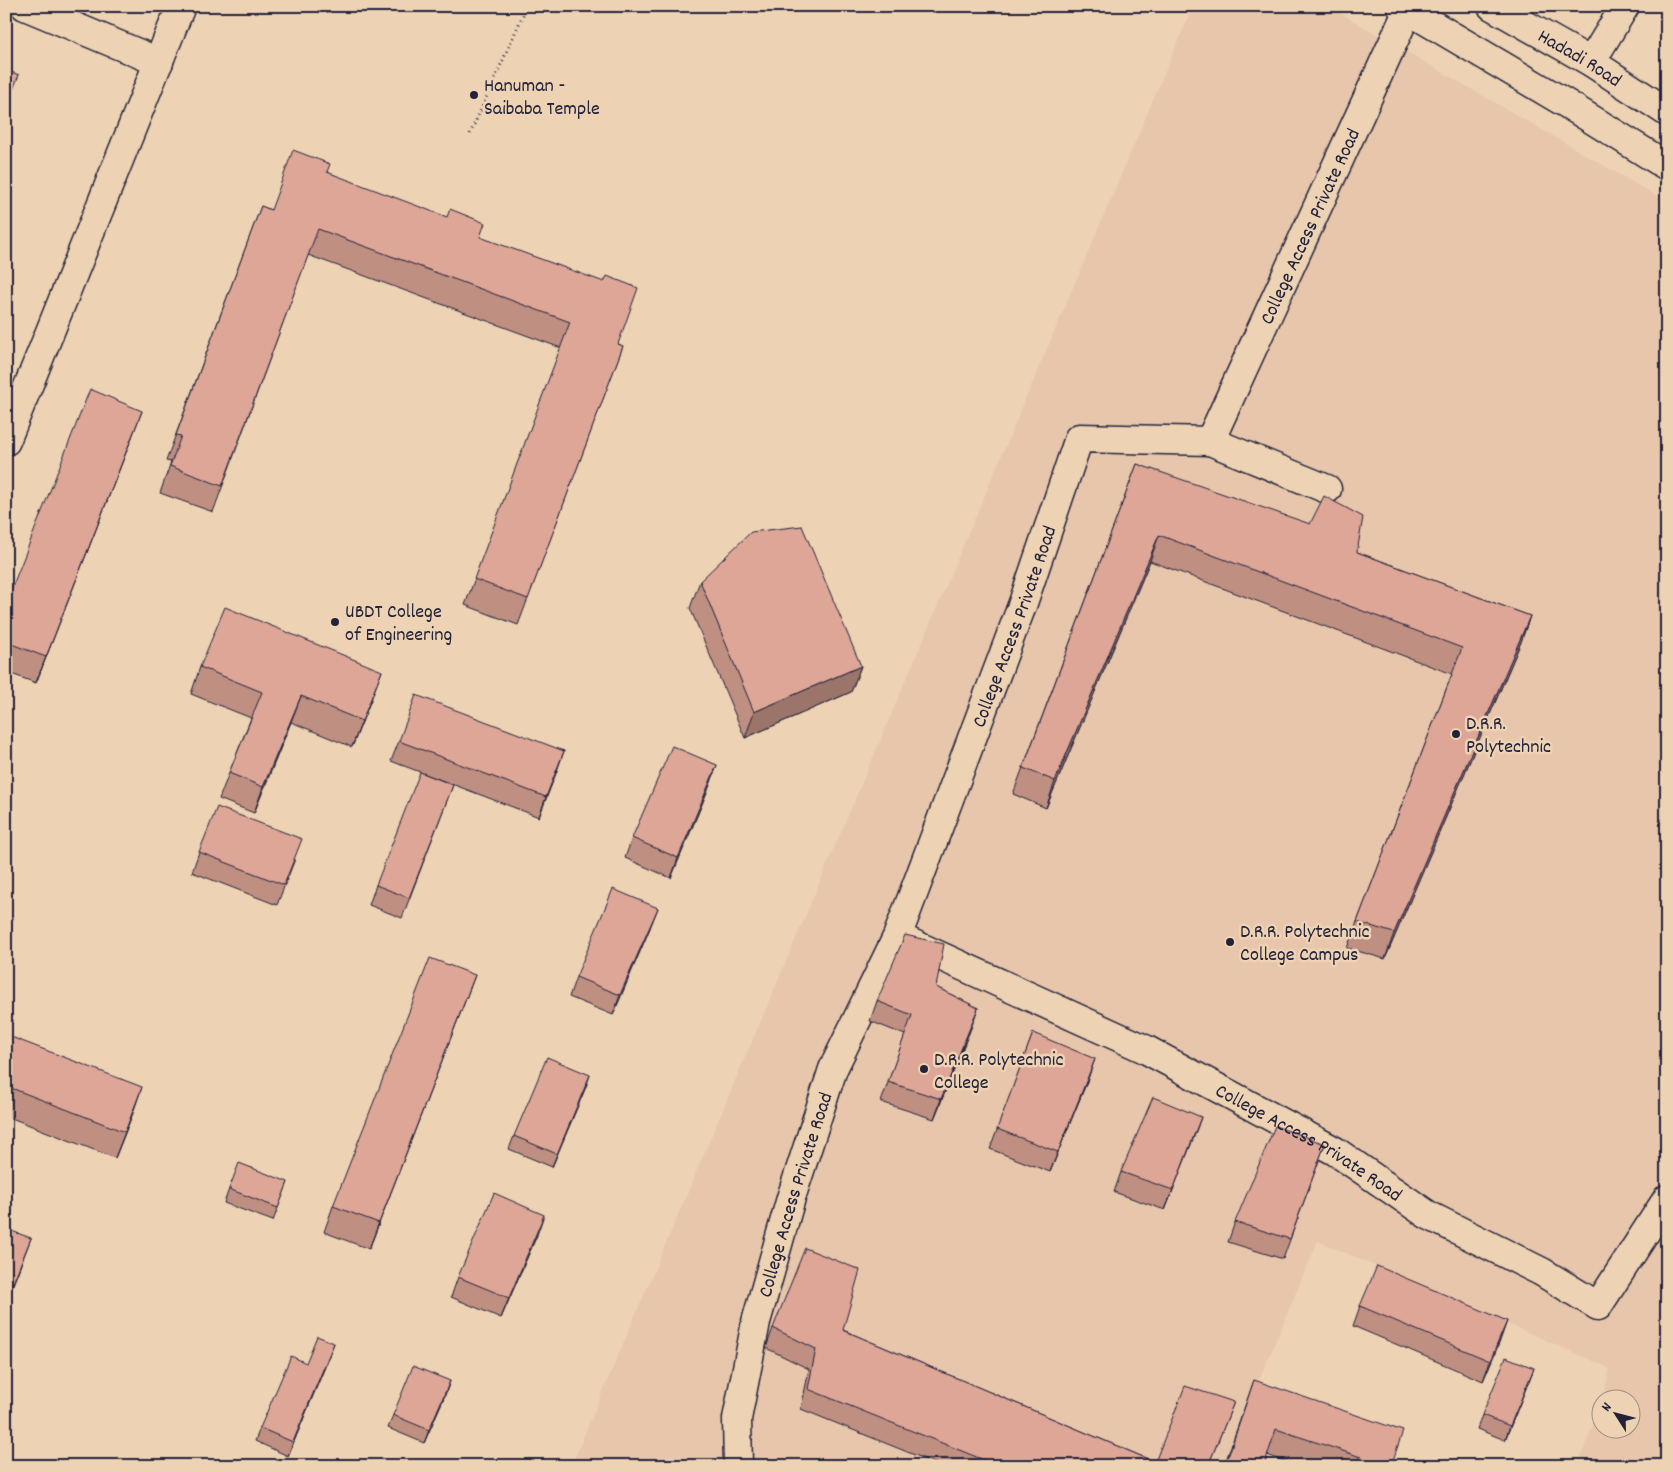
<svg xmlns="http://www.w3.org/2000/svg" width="1673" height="1472" font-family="Dekko,sans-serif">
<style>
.built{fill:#e8c6ab}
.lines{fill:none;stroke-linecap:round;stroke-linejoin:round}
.minor-casing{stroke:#22223b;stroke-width:31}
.major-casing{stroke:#22223b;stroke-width:31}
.path{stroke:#22223b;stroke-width:3;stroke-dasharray:1 4;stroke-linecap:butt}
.minor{stroke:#edd3b4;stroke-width:28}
.major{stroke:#edd3b4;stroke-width:28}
.wall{fill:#bf8f82;stroke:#22223b}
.shaded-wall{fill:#9b746a;stroke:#22223b}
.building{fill:#dea697;stroke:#22223b}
.poi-dot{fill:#22223b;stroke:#edd3b4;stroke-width:2}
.labels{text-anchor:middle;stroke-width:5;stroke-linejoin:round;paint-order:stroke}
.street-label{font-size:20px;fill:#22223b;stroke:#edd3b4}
.poi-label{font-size:20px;fill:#22223b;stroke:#edd3b4;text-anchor:start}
</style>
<rect width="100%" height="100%" fill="#edd3b4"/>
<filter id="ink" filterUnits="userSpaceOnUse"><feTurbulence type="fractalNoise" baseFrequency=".02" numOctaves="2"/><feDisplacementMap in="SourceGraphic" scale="10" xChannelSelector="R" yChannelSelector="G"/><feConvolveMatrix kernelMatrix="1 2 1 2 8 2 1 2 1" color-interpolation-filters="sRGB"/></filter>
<g filter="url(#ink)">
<path class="built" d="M 1193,6 L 1328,6 L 1667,202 L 1667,1466 L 1577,1466 L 1600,1408 L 1600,1430 L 1630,1430 L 1630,1400 L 1604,1399 L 1609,1368 L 1318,1241 L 1223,1466 L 571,1466 Z"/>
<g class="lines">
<g class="minor-casing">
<g id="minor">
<path d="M 25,6 L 159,62"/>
<path d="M 1591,62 L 1625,6"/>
<path d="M 6,441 L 181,6"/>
<path d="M 1210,441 L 1327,489"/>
<path id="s1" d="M 907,941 L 1145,1049 L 1335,1151 L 1428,1215 L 1542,1272 L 1598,1306 L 1667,1199"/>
<path id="s2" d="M 738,1466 L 737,1419 L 756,1322 L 791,1198 L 833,1069 L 897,937 L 1023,603 L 1079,438 L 1210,441 L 1408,10"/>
</g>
</g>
<g class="major-casing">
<g id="major">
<path d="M 1401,6 L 1567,104 L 1667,166"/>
<path id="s3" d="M 1492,6 L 1591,62 L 1667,112"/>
</g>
</g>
<path class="path" d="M 470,134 L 527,6"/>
<use href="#minor" class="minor"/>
<use href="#major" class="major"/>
</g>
<path class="wall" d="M 327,172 L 480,237 L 618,344 L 623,346 L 518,625 L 465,605 L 561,348 L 308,255 L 213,512 L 160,493 L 171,462 L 166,461 L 261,206 L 271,210 Z
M 132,437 L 36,683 L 6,672 L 6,603 Z
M 1137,464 L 1357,552 L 1530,616 L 1521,642 L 1385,959 L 1347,948 L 1452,674 L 1150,561 L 1046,808 L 1013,794 Z
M 700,581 L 861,666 L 851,692 L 745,738 L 690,608 Z
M 200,667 L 372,697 L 352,747 L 291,722 L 254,813 L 219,799 L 229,773 L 251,718 L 191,694 Z
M 399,741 L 564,751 L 539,817 L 391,761 Z
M 717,765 L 710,785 L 671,878 L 625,858 L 632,838 Z
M 453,785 L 402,918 L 369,905 L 376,885 Z
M 199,852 L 295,859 L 277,905 L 192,872 Z
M 650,928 L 613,1015 L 569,997 L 576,977 Z
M 936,987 L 978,1008 L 971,1028 L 934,1119 L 881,1102 L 905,1035 L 870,1021 L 877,1001 Z
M 465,1001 L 369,1249 L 324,1232 L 333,1206 Z
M 1033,1033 L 1088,1079 L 1050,1172 L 990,1149 Z
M 6,1035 L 133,1113 L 115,1158 L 6,1116 Z
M 590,1075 L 585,1089 L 552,1167 L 509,1149 L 514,1136 Z
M 1201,1117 L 1165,1210 L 1114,1192 L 1121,1172 Z
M 1325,1144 L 1283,1259 L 1228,1242 L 1235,1222 Z
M 288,1182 L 273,1221 L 224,1203 L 229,1189 Z
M 6,1229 L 21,1264 L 6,1302 Z
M 537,1235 L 501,1318 L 451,1297 L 458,1277 Z
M 1360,1306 L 1500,1341 L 1483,1381 L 1353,1326 Z
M 773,1328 L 843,1330 L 1155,1462 L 1234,1402 L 1208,1466 L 942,1466 L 801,1409 L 809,1369 L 766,1348 Z
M 329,1357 L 288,1456 L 255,1441 L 260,1428 L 306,1363 Z
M 1534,1368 L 1505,1440 L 1477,1429 L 1482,1415 Z
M 1254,1380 L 1391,1466 L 1299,1466 L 1267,1455 L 1264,1466 L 1224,1466 Z
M 450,1381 L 445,1395 L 424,1443 L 388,1428 L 393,1415 Z"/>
<path class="shaded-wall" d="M 142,411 L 132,437 L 36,683 L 46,657 Z
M 1159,535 L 1150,561 L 1046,808 L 1055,781 Z
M 1530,616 L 1521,642 L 1385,959 L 1394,933 Z
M 861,666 L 851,692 L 745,738 L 754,712 Z
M 382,671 L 372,697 L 352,747 L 362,721 Z
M 301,696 L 291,722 L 254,813 L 263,787 Z
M 564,751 L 557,771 L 539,817 L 546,797 Z
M 717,765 L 710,785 L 671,878 L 678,858 Z
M 658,908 L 650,928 L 613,1015 L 620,995 Z
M 475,975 L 465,1001 L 369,1249 L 379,1223 Z
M 978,1008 L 971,1028 L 934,1119 L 941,1099 Z
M 1095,1059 L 1088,1079 L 1050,1172 L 1058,1152 Z
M 590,1075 L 585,1089 L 552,1167 L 557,1154 Z
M 142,1087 L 133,1113 L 115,1158 L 125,1132 Z
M 1201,1117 L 1194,1137 L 1165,1210 L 1173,1190 Z
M 544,1215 L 537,1235 L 501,1318 L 509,1298 Z
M 31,1238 L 21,1264 L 6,1302 L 13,1283 Z
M 1507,1321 L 1500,1341 L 1483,1381 L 1490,1361 Z
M 334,1343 L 329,1357 L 288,1456 L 293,1442 Z
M 1534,1368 L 1529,1381 L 1505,1440 L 1510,1426 Z
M 450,1381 L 445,1395 L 424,1443 L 429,1430 Z"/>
<path class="building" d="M 6,70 L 19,75 L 6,106 Z
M 293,150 L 330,164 L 327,172 L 447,217 L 450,209 L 485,223 L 480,237 L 604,282 L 607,276 L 638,288 L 618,344 L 623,346 L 528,599 L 474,579 L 570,322 L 318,229 L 222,486 L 170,466 L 181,436 L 176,435 L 261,206 L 271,210 Z
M 90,389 L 142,411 L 46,657 L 6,642 L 6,603 Z
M 1137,464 L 1310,524 L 1324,496 L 1363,517 L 1357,552 L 1530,616 L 1394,933 L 1357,922 L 1462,648 L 1159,535 L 1055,781 L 1023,768 Z
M 802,526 L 861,666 L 754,712 L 700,581 L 751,532 Z
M 225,607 L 382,671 L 362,721 L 301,696 L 263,787 L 229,773 L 262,692 L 200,667 Z
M 416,695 L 564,751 L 546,797 L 399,741 Z
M 672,746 L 717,765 L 678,858 L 632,838 Z
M 420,772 L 453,785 L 409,898 L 376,885 Z
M 217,807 L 302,839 L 284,885 L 199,852 Z
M 613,889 L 658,908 L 620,995 L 576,977 Z
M 905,935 L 944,944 L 936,987 L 978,1008 L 941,1099 L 888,1082 L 912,1015 L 877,1001 Z
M 430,958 L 475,975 L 379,1223 L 333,1206 Z
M 1033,1033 L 1095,1059 L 1058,1152 L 997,1129 Z
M 6,1035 L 142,1087 L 125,1132 L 6,1086 Z
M 547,1057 L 590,1075 L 557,1154 L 514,1136 Z
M 1153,1097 L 1201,1117 L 1173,1190 L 1121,1172 Z
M 1275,1126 L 1325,1144 L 1290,1239 L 1235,1222 Z
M 239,1163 L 288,1182 L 278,1208 L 229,1189 Z
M 494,1193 L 544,1215 L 509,1298 L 458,1277 Z
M 6,1229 L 31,1238 L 13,1283 L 6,1280 Z
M 805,1248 L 860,1270 L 843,1330 L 1155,1462 L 1185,1386 L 1234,1402 L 1208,1466 L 999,1466 L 808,1389 L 816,1349 L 773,1328 Z
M 1377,1266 L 1507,1321 L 1490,1361 L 1360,1306 Z
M 317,1336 L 334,1343 L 293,1442 L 260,1428 L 291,1356 L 306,1363 Z
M 1506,1357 L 1534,1368 L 1510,1426 L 1482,1415 Z
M 413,1366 L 450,1381 L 429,1430 L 393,1415 Z
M 1254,1380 L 1403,1431 L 1391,1466 L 1344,1466 L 1361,1457 L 1276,1429 L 1264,1466 L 1225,1466 Z"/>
</g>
<g class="poi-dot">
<circle cx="474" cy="95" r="5"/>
<circle cx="335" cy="622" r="5"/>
<circle cx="1456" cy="734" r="5"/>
<circle cx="1230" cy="942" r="5"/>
<circle cx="924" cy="1069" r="5"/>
</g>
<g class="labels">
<g class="street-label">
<text dy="7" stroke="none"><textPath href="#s3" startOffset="102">Hadadi Road</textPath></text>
<text dy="7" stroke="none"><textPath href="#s2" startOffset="1456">College Access Private Road</textPath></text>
<text dy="7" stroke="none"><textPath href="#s2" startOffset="889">College Access Private Road</textPath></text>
<text dy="7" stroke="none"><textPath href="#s1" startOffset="450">College Access Private Road</textPath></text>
<text dy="7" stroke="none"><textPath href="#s2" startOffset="279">College Access Private Road</textPath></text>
</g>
<g class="poi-label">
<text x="484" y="91">Hanuman -<tspan x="484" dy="23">Saibaba Temple</tspan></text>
<text x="345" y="617">UBDT College<tspan x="345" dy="23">of Engineering</tspan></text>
<text x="1466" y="729">D.R.R.<tspan x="1466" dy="23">Polytechnic</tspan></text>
<text x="1240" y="937">D.R.R. Polytechnic<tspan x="1240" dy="23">College Campus</tspan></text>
<text x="934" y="1065">D.R.R. Polytechnic<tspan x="934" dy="23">College</tspan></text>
</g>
</g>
<rect width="1673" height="1472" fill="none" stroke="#edd3b4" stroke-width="25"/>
<rect x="12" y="12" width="1648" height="1447" fill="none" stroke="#22223b" stroke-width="2" filter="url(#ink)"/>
<g transform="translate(1616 1414) rotate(306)"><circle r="24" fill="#edd3b4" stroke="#9c8c84"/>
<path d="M0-4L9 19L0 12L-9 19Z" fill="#22223b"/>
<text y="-8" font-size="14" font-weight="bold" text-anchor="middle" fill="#22223b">N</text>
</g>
</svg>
